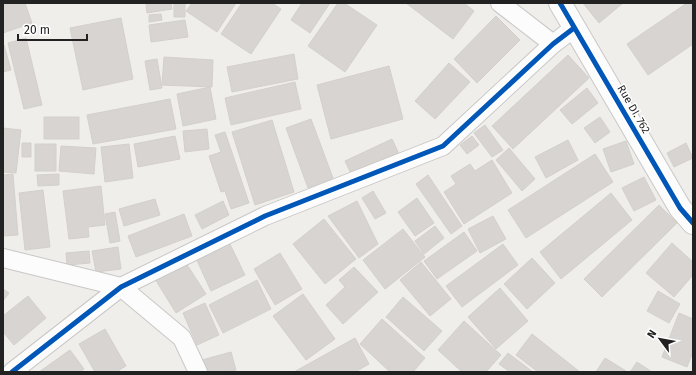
<svg xmlns="http://www.w3.org/2000/svg" width="696" height="375" font-family="'Fira Sans',sans-serif">
<style>
.building{fill:#d7d4d2;stroke:#d3d0cc}
.lines{fill:none;stroke-linecap:round;stroke-linejoin:round}
.minor-casing{stroke:#c9c8c7;stroke-width:20}
.tertiary-casing{stroke:#c9c8c7;stroke-width:24}
.minor{stroke:#fdfcfc;stroke-width:18}
.tertiary{stroke:#fdfcfc;stroke-width:22}
.cycleway-casing{stroke:#fff;stroke-width:8}
.cycleway{stroke:#0057b8;stroke-width:5}
.labels{text-anchor:middle;stroke-width:3;stroke-linejoin:round;paint-order:stroke}
.street-label{font-size:11px;fill:#222;stroke:#fff}
</style>
<rect width="100%" height="100%" fill="#f0eeeb"/>
<path class="building" d="M 3,3 L 25,3 L 32,23 L 3,33 Z
M 146,3 L 171,3 L 172,9 L 147,13 Z
M 174,3 L 185,3 L 185,17 L 174,17 Z
M 192,3 L 236,3 L 217,32 L 186,11 Z
M 242,3 L 272,3 L 281,9 L 251,54 L 221,34 Z
M 302,3 L 330,3 L 310,33 L 291,20 Z
M 338,3 L 344,3 L 377,25 L 345,72 L 308,46 Z
M 406,3 L 464,3 L 474,11 L 453,39 Z
M 583,3 L 623,3 L 599,23 Z
M 687,3 L 693,3 L 693,44 L 648,75 L 627,44 Z
M 161,14 L 162,20 L 149,22 L 149,15 Z
M 496,16 L 520,40 L 477,83 L 454,59 Z
M 121,18 L 133,79 L 83,90 L 70,28 Z
M 185,20 L 188,37 L 151,42 L 149,25 Z
M 26,38 L 42,105 L 24,109 L 8,43 Z
M 4,45 L 11,70 L 3,72 L 3,46 Z
M 294,54 L 298,79 L 232,92 L 227,67 Z
M 568,55 L 589,78 L 513,149 L 492,126 Z
M 164,57 L 213,60 L 212,87 L 162,85 Z
M 157,59 L 162,88 L 150,90 L 145,61 Z
M 449,63 L 470,82 L 435,119 L 415,101 Z
M 389,66 L 403,119 L 331,139 L 317,85 Z
M 295,82 L 301,109 L 231,125 L 225,98 Z
M 210,87 L 216,119 L 183,126 L 177,94 Z
M 587,88 L 598,103 L 572,124 L 560,110 Z
M 170,99 L 176,129 L 93,144 L 87,115 Z
M 44,117 L 79,117 L 79,139 L 44,139 Z
M 600,117 L 610,132 L 595,143 L 584,128 Z
M 311,119 L 333,178 L 308,188 L 286,128 Z
M 272,120 L 294,192 L 255,205 L 232,132 Z
M 485,125 L 503,150 L 492,157 L 474,133 Z
M 3,128 L 21,130 L 16,173 L 3,172 Z
M 207,129 L 209,149 L 185,152 L 183,131 Z
M 225,132 L 249,203 L 231,209 L 225,191 L 221,192 L 209,156 L 221,152 L 215,135 Z
M 175,136 L 180,159 L 138,167 L 134,144 Z
M 472,136 L 479,145 L 467,154 L 460,145 Z
M 392,139 L 399,154 L 352,176 L 345,161 Z
M 568,140 L 578,160 L 546,178 L 535,157 Z
M 626,141 L 634,164 L 611,172 L 603,149 Z
M 22,143 L 31,143 L 31,157 L 22,157 Z
M 686,143 L 693,158 L 674,167 L 667,153 Z
M 35,144 L 56,144 L 56,171 L 35,171 Z
M 129,144 L 133,178 L 105,182 L 101,147 Z
M 61,146 L 96,148 L 94,174 L 59,171 Z
M 509,148 L 535,179 L 522,191 L 496,160 Z
M 595,154 L 613,182 L 526,238 L 508,210 Z
M 492,160 L 512,193 L 464,224 L 444,192 L 456,184 L 451,176 L 470,164 L 475,171 Z
M 13,174 L 18,235 L 3,236 L 3,175 Z
M 59,174 L 59,185 L 38,186 L 37,175 Z
M 428,175 L 462,226 L 451,234 L 416,184 Z
M 644,177 L 656,200 L 634,211 L 622,188 Z
M 101,186 L 105,225 L 88,227 L 89,237 L 69,239 L 63,191 Z
M 43,190 L 50,247 L 25,250 L 19,193 Z
M 373,191 L 386,213 L 375,219 L 362,198 Z
M 611,193 L 632,220 L 561,279 L 540,252 Z
M 417,198 L 434,223 L 415,236 L 398,212 Z
M 155,199 L 160,215 L 124,226 L 119,209 Z
M 223,201 L 229,215 L 202,229 L 195,215 Z
M 357,201 L 378,244 L 359,258 L 328,216 Z
M 659,205 L 677,223 L 602,297 L 584,279 Z
M 115,212 L 120,241 L 110,243 L 105,214 Z
M 184,214 L 192,236 L 136,257 L 128,236 Z
M 493,216 L 506,239 L 480,253 L 468,229 Z
M 324,219 L 356,259 L 325,284 L 293,244 Z
M 435,226 L 444,238 L 424,254 L 415,241 Z
M 403,229 L 425,257 L 385,289 L 363,260 Z
M 464,232 L 477,251 L 437,279 L 424,261 Z
M 227,238 L 245,275 L 211,291 L 194,254 Z
M 672,243 L 693,262 L 693,275 L 674,297 L 646,273 Z
M 503,244 L 518,265 L 462,307 L 446,286 Z
M 118,247 L 121,269 L 96,272 L 92,251 Z
M 89,251 L 90,263 L 67,265 L 66,253 Z
M 280,253 L 302,289 L 275,305 L 254,269 Z
M 532,258 L 555,283 L 527,309 L 504,284 Z
M 184,260 L 206,294 L 176,313 L 155,279 Z
M 421,262 L 451,299 L 430,316 L 400,280 Z
M 354,267 L 378,292 L 343,324 L 326,305 L 345,287 L 339,280 Z
M 257,280 L 271,309 L 223,333 L 209,305 Z
M 500,288 L 528,321 L 496,349 L 468,317 Z
M 3,289 L 9,293 L 3,301 Z
M 658,291 L 680,304 L 669,323 L 647,311 Z
M 303,294 L 335,339 L 306,360 L 273,316 Z
M 28,296 L 46,318 L 14,345 L 3,332 L 3,316 Z
M 403,297 L 442,331 L 424,351 L 386,317 Z
M 205,303 L 219,335 L 197,345 L 183,313 Z
M 679,313 L 693,319 L 693,352 L 687,367 L 662,357 Z
M 382,319 L 425,358 L 413,372 L 390,372 L 360,344 Z
M 464,321 L 501,355 L 486,372 L 462,372 L 438,350 Z
M 105,329 L 126,366 L 116,372 L 95,372 L 79,344 Z
M 532,334 L 580,372 L 538,372 L 516,355 Z
M 355,338 L 369,364 L 355,372 L 294,372 Z
M 70,350 L 84,369 L 80,372 L 39,372 Z
M 231,352 L 236,370 L 227,372 L 205,372 L 202,360 Z
M 508,353 L 533,372 L 510,372 L 499,364 Z
M 605,358 L 626,371 L 626,372 L 596,372 Z
M 637,362 L 652,372 L 630,372 Z"/>
<g class="lines">
<g class="minor-casing">
<path id="minor" d="M 500,3 L 553,44
M 3,258 L 121,287 L 182,338 L 198,372
M 12,372 L 121,287 L 265,216 L 443,146 L 553,44 L 574,28"/>
</g>
<g class="tertiary-casing">
<path id="tertiary" d="M 560,3 L 680,208 L 693,223"/>
</g>
<use href="#minor" class="minor"/>
<use href="#tertiary" class="tertiary"/>
<g class="cycleway-casing">
<path id="cycleway" d="M 560,3 L 680,208 L 693,223
M 12,372 L 121,287 L 265,216 L 443,146 L 553,44 L 574,28"/>
</g>
<use href="#cycleway" class="cycleway"/>
</g>
<g class="labels">
<g class="street-label">
<text transform="translate(634 109) rotate(60)" y="4">Rue DI. 762</text>
</g>
</g>
<rect width="696" height="375" fill="none" stroke="#222222" stroke-width="8"/>
<g transform="translate(660 339) rotate(302)" stroke="#ffffff" stroke-width="3" paint-order="stroke">
<path d="M0-3L7 15L0 10L-7 15Z" fill="#222222"/>
<text y="-6" font-size="11" font-weight="bold" text-anchor="middle" fill="#222222">N</text>
</g>
<path d="M18 34v6h69v-6" fill="none" stroke="#222222" stroke-width="2"/>
<text x="24" y="34" font-size="12" fill="#222222" stroke="#ffffff" stroke-width="3" paint-order="stroke">20 m</text>
</svg>
